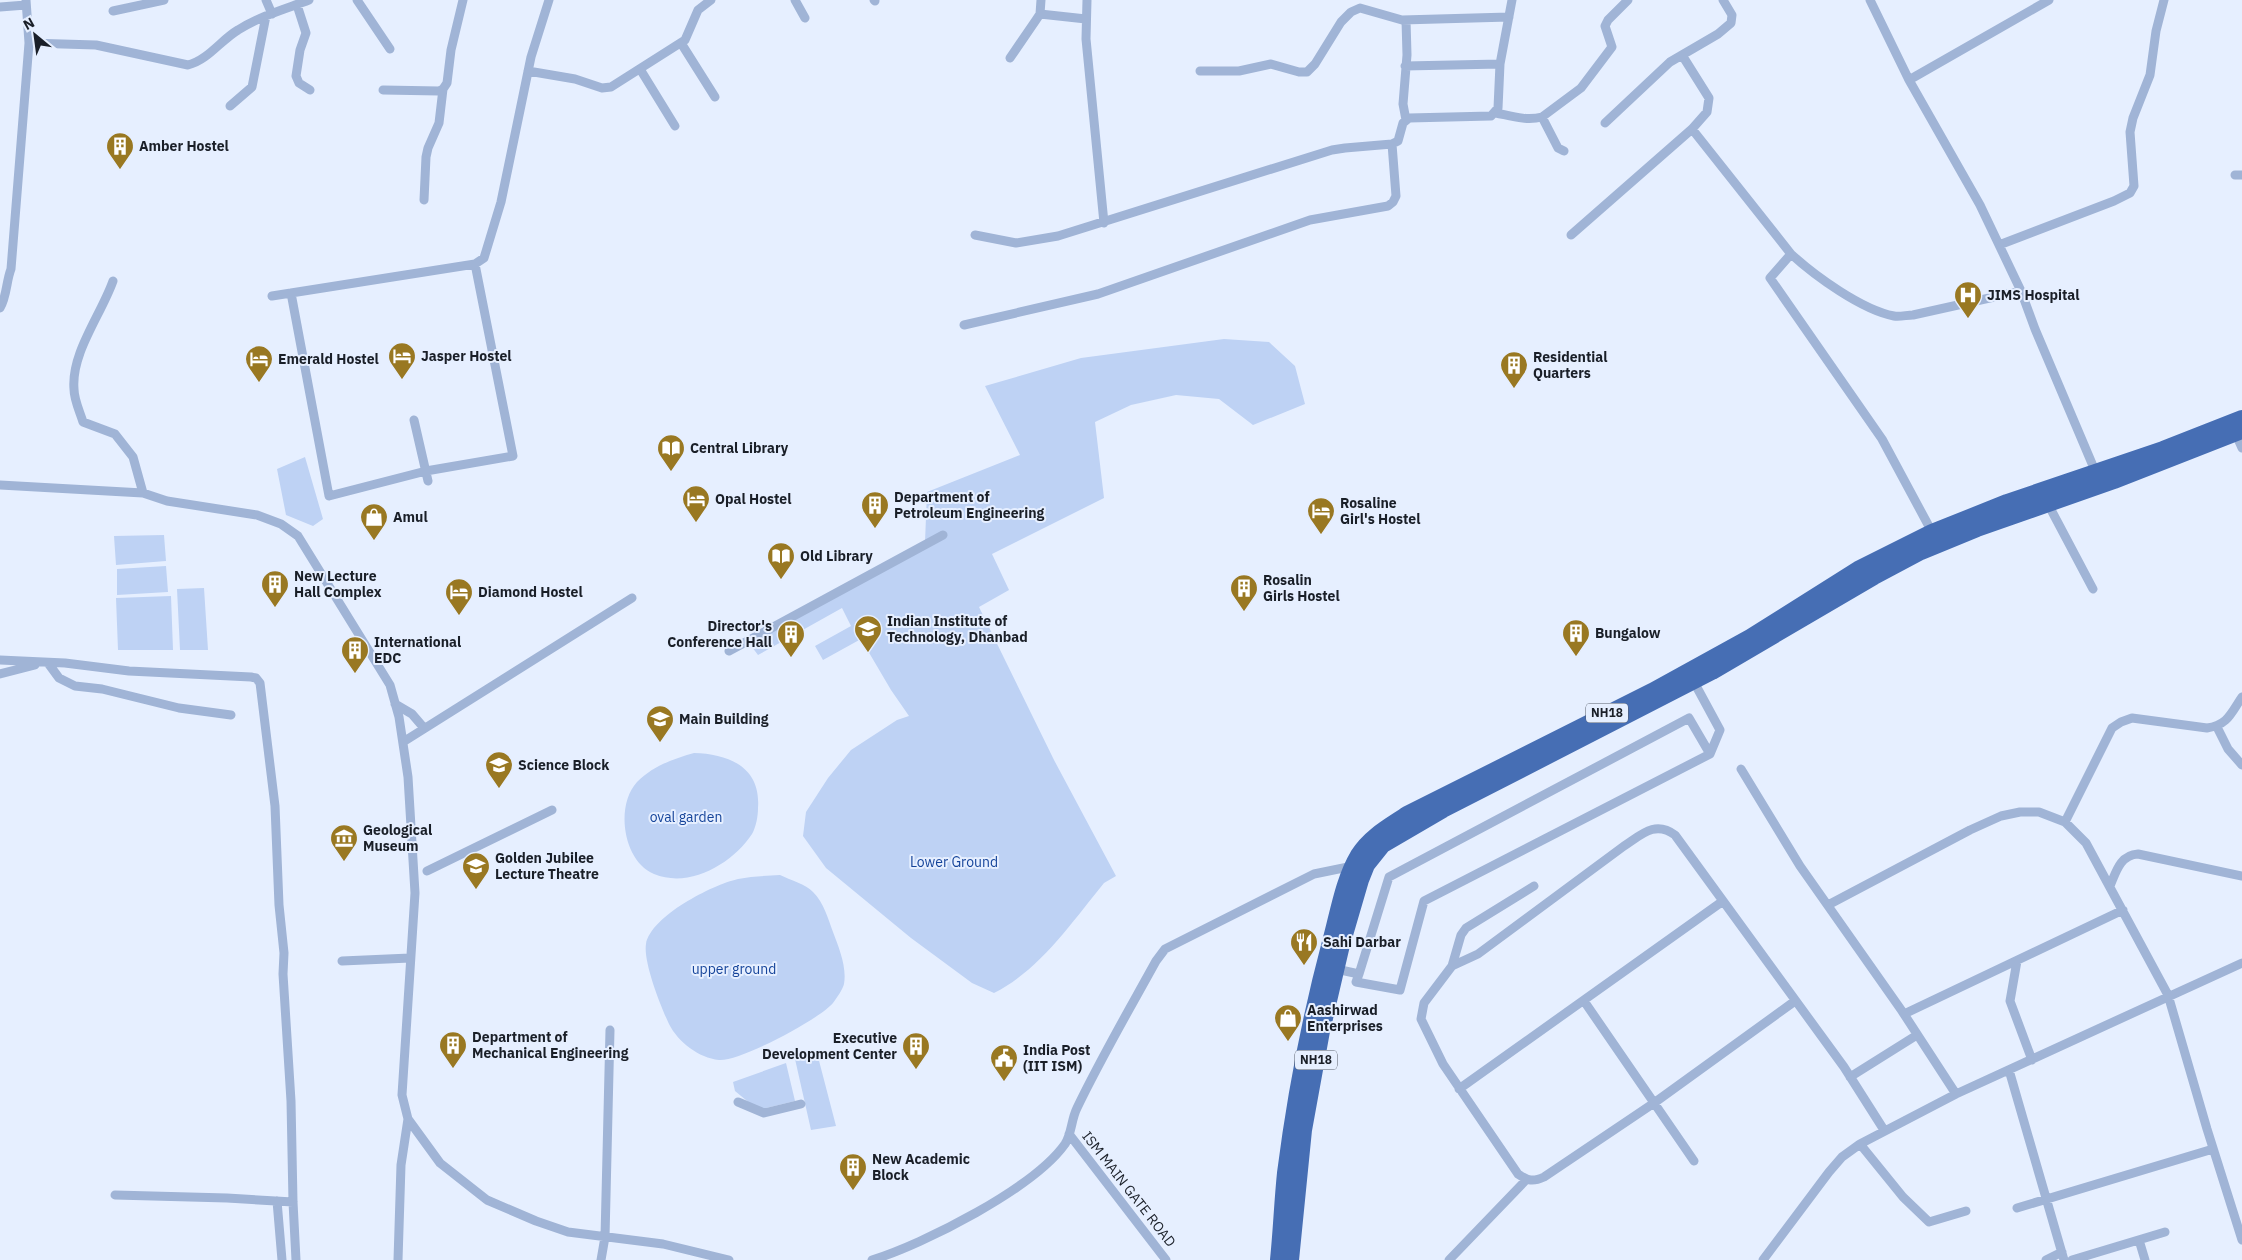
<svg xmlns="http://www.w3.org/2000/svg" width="2242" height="1260" font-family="'IBM Plex Sans',sans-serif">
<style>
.green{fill:#bed2f4}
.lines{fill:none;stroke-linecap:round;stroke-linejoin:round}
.street{stroke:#a0b4d6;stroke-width:9}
.highway{stroke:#466eb4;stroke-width:16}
.labels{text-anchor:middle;stroke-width:4;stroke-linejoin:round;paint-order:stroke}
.shield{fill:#e6efff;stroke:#575d68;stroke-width:1}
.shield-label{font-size:12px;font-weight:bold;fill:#1a1f28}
.poi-label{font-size:14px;font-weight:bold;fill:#1a1f28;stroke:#e6efff;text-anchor:start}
.park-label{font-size:14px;fill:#15449a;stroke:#e6efff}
.street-label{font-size:14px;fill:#1a1f28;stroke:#e6efff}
</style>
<rect width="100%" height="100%" fill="#e6efff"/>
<path class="green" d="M 1224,339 L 1269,342 L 1295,366 L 1305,404 L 1253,425 L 1219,399 L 1176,395 L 1131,405 L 1095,422 L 1104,498 L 992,554 L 1009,590 L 979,607 L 1054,760 L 1116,876 L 1104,883 C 1072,922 1040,970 994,993 L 972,983 L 911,938 L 826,868 L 803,836 L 806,812 L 828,778 L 851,750 L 897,720 L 909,716 L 891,690 L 861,639 L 823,660 L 815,646 L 851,626 L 842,608 L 758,655 L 749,643 L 925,542 L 927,492 L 1020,455 L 985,386 L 1081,358 Z
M 305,457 L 323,519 L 313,526 L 286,515 L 277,469 Z
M 164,535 L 166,561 L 116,565 L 114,536 Z
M 166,566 L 168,592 L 117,595 L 117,569 Z
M 204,588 L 208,650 L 180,650 L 177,589 Z
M 171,596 L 173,650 L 118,650 L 116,598 Z
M 694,753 C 729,754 761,767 758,808 C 758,816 756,827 752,834 C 733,863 690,889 654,874 C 623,861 615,806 637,782 C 653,766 673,759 694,753 Z
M 780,875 C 790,880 806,884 813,892 C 824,903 828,919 833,932 C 839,948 847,967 844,984 C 843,989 836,999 833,1003 C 820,1019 739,1062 719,1060 C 699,1058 678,1042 669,1024 C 661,1007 643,962 646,944 C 651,916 712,885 738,879 C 752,876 766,876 780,875 Z
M 817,1053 L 836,1126 L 811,1130 L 795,1059 Z
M 786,1063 L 795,1101 L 758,1110 L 735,1091 L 733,1082 Z"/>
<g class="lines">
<path class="street" d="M 266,0 L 272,14
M 357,0 L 390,49
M 795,0 L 805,18
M 874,0 L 875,1
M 1087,0 L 1086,39 L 1104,223
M 1870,0 L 1909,80 L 1980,205 L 2021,291 L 2035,329 L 2096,473
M 297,5 L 306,33 L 300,50 L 296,76 L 299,83 L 310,90
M 0,7 L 26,5
M 113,11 L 164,0
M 1040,14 L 1086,19
M 29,43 L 96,45 L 188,65 C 208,60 221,40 238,30 C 260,16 285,9 309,0
M 681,43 L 715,97
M 1010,58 L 1036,20 L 1040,14 L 1041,0
M 1405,66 L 1500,64
M 640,69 L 675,126
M 528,71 L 575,79 L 602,88 L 611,87 L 685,40 L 698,10 L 711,0
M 1200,71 L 1239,71 L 1271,64 L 1299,72 L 1307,72 L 1315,64 L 1341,22 L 1351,12 L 1360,8 L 1402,20 L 1509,17
M 1909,80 L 2049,0
M 383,90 L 439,91 L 443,89 L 447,83 L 451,50 L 463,0
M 230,106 L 252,87 L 266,16
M 1496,113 C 1511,116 1526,121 1542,117 L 1581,88 L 1612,47 L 1605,26 L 1608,20 L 1628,0
M 1542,117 L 1558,148 L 1564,151
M 1406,120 L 1403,104 L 1407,55 L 1406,20
M 1605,123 L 1670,62 L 1718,34 L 1731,23 L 1732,15 L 1723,0
M 1692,129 L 1791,254 C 1815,276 1862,310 1894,316 C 1900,317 1907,315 1913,315 L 2021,291
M 2235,175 L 2242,175
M 424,200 L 426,157 L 428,148 L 439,123 L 443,89
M 975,235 L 1016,243 L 1058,236 L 1332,150 L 1345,148 L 1392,144 L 1398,141 L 1403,123 L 1409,118 L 1491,116 L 1498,108 L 1500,64 L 1512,0
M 1571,235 L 1692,129 L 1707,112 L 1709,98 L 1682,55
M 1999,245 L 2114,201 L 2130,193 L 2134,186 L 2130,132 L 2133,118 L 2150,75 L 2156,31 L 2164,0
M 1791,254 L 1770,278 L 1882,439 L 1932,532
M 113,281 C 101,315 71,353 74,389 C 74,400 80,412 83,422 L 115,434 L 133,457 L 143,493
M 291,293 L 329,496 L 426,471 L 513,456 L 475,264
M 272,296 L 475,264 L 484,258 L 501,202 L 531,57 L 549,0
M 0,308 C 7,296 6,282 11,269 L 29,43 L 26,0
M 964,325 L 1098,294 L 1310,220 L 1388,206 L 1393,202 L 1396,196 L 1392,144
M 414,420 L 428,481
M 2234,430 L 2242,448
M 0,485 L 143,493 L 167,501 L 257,515 L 281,524 L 298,536 L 390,685 L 399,717 L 408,777 L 415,893 L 402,1095 L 408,1119 L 440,1163 L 487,1200 L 536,1221 L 568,1232 L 663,1244 L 729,1260
M 2048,504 L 2093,589
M 729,651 L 943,535
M 0,660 L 65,663 L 129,671 L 251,677 L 256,678 L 260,683 L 275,806 L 279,905 L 284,953 L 283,974 L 291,1101 L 293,1202 L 296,1260
M 48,663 L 59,678 L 75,686 L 102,689 L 179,708 L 231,715
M 0,674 L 35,665
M 1694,682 L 1720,730 L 1710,754
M 395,704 L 412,714 L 424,728
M 2217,727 L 2228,749 L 2242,765
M 403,742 L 632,598
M 1741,769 L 1800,866 L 1902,1011 L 1956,1094
M 2065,822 L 2112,728 L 2121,722 L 2132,718 L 2207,728 C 2228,725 2231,713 2242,697
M 427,871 L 552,810
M 1534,886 L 1466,928 L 1461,935 L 1452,966 L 1424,1003 L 1421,1019 L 1443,1064 L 1518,1174 C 1528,1181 1533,1182 1544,1177 L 1654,1103 L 1795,1001
M 2110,886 C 2116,872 2120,855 2138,854 L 2242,876
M 1828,905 L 1970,830 L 2001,816 L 2020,812 L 2039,812 L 2065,822 L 2086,843 L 2168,995 L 2207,1129 L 2242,1240
M 342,961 L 410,958
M 2017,961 L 2010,1001 L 2032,1060
M 1452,966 L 1478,954 L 1624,846 C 1641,835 1655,820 1675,835 L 1844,1067 L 1884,1130
M 1336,969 L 1359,974 L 1389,877 L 1689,718 L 1710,754 L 1424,901 L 1400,990 L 1356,982 L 1359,974
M 1584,1001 L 1694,1161
M 1904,1014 L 2123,910
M 2009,1070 L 2064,1260
M 1850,1077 L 1917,1035
M 1459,1089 L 1723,901
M 738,1102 L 764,1113 L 801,1104
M 1069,1134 L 1166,1260
M 1860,1144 L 1903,1197 L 1929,1222 L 1966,1211
M 115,1195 L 227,1198 L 293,1202
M 277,1201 L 282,1260
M 2017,1208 L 2213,1149
M 2139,1240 L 2145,1260
M 398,1260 L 401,1165 L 408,1119
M 601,1260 L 605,1237 L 610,1030
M 872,1260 C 924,1244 1034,1188 1065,1144 C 1072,1133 1071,1120 1077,1108 C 1101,1058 1129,1010 1156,961 L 1165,949 L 1314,874 L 1353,866
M 1449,1260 L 1526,1180
M 1763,1260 L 1829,1172 L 1842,1157 L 1860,1144 L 1956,1094 L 2242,963
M 2046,1260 L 2062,1252
M 2072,1260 L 2165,1232"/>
<path class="highway" d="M 1278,1260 C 1281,1231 1282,1202 1285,1173 C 1295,1095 1310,1017 1330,942 C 1338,913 1343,880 1358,855 C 1370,836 1389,826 1407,814 L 1652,691 L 1750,637 L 1858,569 L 1932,532 L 2007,502 L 2163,449 L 2242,418
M 1291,1260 L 1304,1130 L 1322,1031 L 1342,945 L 1361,880 L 1367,865 L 1383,845 L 1443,810 L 1712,672 L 1874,577 L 1921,552 L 1977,529 L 2114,481 L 2242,431"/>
</g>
<defs>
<g id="building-pin" transform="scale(1.4375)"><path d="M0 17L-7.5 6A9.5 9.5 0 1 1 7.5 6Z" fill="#997822" stroke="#e6efff"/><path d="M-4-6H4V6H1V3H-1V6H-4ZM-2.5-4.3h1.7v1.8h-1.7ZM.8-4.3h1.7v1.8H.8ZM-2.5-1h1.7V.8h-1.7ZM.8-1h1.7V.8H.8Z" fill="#fff"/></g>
<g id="hospital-pin" transform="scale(1.4375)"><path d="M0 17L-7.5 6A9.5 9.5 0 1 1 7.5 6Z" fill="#997822" stroke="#e6efff"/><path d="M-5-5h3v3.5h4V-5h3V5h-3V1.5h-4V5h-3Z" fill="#fff"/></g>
<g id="hotel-pin" transform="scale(1.4375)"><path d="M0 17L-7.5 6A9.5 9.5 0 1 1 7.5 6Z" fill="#997822" stroke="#e6efff"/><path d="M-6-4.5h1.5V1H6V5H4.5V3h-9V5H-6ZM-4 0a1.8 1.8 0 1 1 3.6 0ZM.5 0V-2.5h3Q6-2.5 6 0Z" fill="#fff"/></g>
<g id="library-pin" transform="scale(1.4375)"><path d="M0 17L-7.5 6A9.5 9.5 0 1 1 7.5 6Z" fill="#997822" stroke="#e6efff"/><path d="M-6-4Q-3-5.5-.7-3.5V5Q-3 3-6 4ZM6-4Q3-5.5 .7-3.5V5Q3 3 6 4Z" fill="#fff"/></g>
<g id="shop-pin" transform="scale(1.4375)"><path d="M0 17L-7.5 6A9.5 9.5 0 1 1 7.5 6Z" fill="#997822" stroke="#e6efff"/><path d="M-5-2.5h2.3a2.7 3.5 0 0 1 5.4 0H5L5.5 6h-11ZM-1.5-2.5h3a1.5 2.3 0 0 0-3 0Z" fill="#fff"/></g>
<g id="university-pin" transform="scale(1.4375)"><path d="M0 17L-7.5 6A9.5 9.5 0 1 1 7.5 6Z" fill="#997822" stroke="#e6efff"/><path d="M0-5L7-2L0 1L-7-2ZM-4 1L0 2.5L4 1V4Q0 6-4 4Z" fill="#fff"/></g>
<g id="museum-pin" transform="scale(1.4375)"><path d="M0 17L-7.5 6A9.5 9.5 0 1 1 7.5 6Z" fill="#997822" stroke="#e6efff"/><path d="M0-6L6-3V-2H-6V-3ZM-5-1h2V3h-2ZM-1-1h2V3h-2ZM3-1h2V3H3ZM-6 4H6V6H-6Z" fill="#fff"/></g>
<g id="restaurant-pin" transform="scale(1.4375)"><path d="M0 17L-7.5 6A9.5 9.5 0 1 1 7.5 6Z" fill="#997822" stroke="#e6efff"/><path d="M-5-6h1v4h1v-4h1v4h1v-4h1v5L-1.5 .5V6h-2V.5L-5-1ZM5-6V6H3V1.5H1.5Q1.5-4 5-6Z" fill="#fff"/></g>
<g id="civic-pin" transform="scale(1.4375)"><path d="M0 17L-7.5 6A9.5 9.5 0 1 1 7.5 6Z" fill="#997822" stroke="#e6efff"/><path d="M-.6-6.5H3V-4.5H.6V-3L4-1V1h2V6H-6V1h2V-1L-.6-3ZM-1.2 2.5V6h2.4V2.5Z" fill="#fff"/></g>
</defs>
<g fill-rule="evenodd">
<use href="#building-pin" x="120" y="146"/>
<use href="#hospital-pin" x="1968" y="295"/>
<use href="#hotel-pin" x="402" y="356"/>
<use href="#hotel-pin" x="259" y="359"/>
<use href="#building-pin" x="1514" y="365"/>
<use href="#library-pin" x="671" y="448"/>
<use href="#hotel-pin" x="696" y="499"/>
<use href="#building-pin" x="875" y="505"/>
<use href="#hotel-pin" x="1321" y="511"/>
<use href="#shop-pin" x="374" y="517"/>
<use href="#library-pin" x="781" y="556"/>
<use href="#building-pin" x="275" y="584"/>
<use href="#building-pin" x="1244" y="588"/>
<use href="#hotel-pin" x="459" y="592"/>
<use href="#university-pin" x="868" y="629"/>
<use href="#building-pin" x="1576" y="633"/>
<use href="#building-pin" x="791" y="634"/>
<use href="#building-pin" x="355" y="650"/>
<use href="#university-pin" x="660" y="719"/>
<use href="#university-pin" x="499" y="765"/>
<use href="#museum-pin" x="344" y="838"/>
<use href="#university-pin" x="476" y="866"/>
<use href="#restaurant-pin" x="1304" y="942"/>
<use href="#shop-pin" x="1288" y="1018"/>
<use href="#building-pin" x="453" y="1045"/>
<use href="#building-pin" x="916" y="1046"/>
<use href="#civic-pin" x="1004" y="1058"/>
<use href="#building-pin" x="853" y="1167"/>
</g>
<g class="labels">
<g class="shield">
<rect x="1586" y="703.5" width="42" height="19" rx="4"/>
<rect x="1295" y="1050.5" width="42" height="19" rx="4"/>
</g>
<g class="shield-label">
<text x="1607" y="717">NH18</text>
<text x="1316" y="1064">NH18</text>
</g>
<g class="poi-label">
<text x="139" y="151">Amber Hostel</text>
<text x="1987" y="300">JIMS Hospital</text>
<text x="421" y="361">Jasper Hostel</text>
<text x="1533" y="362">Residential<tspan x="1533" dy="16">Quarters</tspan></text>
<text x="278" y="364">Emerald Hostel</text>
<text x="690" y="453">Central Library</text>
<text x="894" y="502">Department of<tspan x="894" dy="16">Petroleum Engineering</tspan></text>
<text x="715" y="504">Opal Hostel</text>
<text x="1340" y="508">Rosaline<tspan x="1340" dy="16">Girl's Hostel</tspan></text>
<text x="393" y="522">Amul</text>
<text x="800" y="561">Old Library</text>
<text x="294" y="581">New Lecture<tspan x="294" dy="16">Hall Complex</tspan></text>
<text x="1263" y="585">Rosalin<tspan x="1263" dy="16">Girls Hostel</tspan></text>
<text x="478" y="597">Diamond Hostel</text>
<text x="887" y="626">Indian Institute of<tspan x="887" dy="16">Technology, Dhanbad</tspan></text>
<text x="772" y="631" text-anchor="end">Director's<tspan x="772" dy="16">Conference Hall</tspan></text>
<text x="1595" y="638">Bungalow</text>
<text x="374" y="647">International<tspan x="374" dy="16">EDC</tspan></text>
<text x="679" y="724">Main Building</text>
<text x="518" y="770">Science Block</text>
<text x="363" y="835">Geological<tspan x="363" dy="16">Museum</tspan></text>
<text x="495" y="863">Golden Jubilee<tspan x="495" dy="16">Lecture Theatre</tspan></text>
<text x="1323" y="947">Sahi Darbar</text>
<text x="1307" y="1015">Aashirwad<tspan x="1307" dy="16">Enterprises</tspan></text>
<text x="472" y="1042">Department of<tspan x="472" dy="16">Mechanical Engineering</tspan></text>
<text x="897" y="1043" text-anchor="end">Executive<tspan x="897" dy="16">Development Center</tspan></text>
<text x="1023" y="1055">India Post<tspan x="1023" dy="16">(IIT ISM)</tspan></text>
<text x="872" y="1164">New Academic<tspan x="872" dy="16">Block</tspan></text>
</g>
<g class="park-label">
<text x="686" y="822">oval garden</text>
<text x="954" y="867">Lower Ground</text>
<text x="734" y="974">upper ground</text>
</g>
<g class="street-label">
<text transform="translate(1129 1189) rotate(52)" y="5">ISM MAIN GATE ROAD</text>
</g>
</g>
<g transform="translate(35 35) rotate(331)" stroke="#e6efff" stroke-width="4" paint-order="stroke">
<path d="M0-4L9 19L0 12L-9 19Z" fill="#1a1f28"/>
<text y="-8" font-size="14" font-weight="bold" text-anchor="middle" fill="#1a1f28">N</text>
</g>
</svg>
